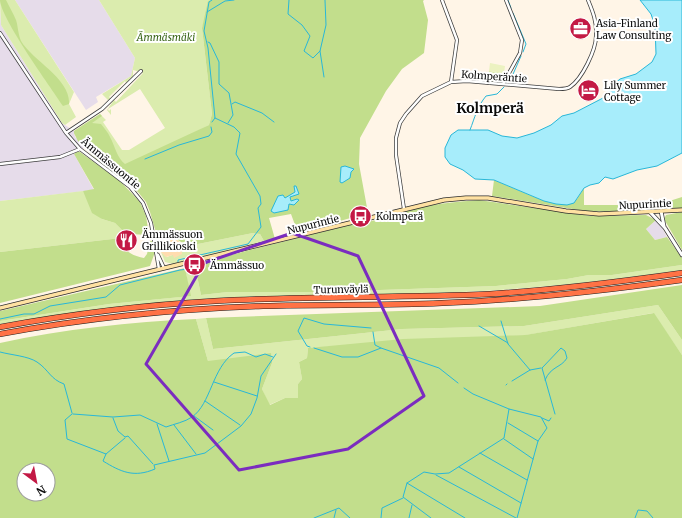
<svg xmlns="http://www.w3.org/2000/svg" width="682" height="518" font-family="Merriweather,serif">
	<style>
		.industrial { fill: #e6dcea }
		.green { fill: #dbecae }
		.forest { fill: #c2de8c; fill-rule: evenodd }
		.sand { fill: #ffdcaf }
		.pitch { fill: #ecf2c1 }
		.water { fill: #a7edfb; stroke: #28b7d8 }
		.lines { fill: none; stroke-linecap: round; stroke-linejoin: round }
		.stream { stroke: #28b7d8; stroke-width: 1 }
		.minor-casing { stroke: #3d3d3d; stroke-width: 4 }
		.tertiary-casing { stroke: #3d3d3d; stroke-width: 4.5 }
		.secondary-casing { stroke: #2c2c2c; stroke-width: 5 }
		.motorway-casing { stroke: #1b1b1b; stroke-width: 6 }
		.minor { stroke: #fff; stroke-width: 2.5 }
		.tertiary { stroke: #fff; stroke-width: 3 }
		.secondary { stroke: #ffe1a2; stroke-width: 3.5 }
		.motorway { stroke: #ff7245; stroke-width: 5 }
		.marked { fill: none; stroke: #7b2cbf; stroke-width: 3; stroke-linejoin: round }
		.labels { text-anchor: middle; stroke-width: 4; stroke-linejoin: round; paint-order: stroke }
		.poi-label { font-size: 10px; fill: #0a0a0a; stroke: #fff; text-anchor: start }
		.park-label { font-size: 10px; font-style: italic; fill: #386517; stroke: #fff }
		.street-label { font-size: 10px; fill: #0a0a0a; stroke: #fff }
		.district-label { font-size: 14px; font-weight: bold; fill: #0a0a0a; stroke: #fff }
	</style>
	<rect width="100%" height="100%" fill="#fff5e7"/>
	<path class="industrial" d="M15,0H99L135,58L131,76L96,97L98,102L86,110Z
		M0,3L1,25L62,123L74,131L75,137L86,147L74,154L94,190L0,201Z
		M656,220L660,224L667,237L655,240L646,229Z"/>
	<path class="green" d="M0,0H15L74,92L69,104L76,117L65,125L62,123L1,25Z
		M99,0H247L233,83L207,129L213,117L205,19L202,28L212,114L209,125L115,174L78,141L74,133V131L100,114L106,120L103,122L122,150H129L165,128L140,89L108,109L109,111L111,109V115L107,110L114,100L116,102L143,73L133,70V76L126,83L125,81L109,97L111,99L108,100L102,94L131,76L135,58Z
		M489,71L504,73L502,80H499V83L487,81Z
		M83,191L102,219L115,223L124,232L121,238L0,252V201Z
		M253,233L260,234L264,241L173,264L165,262L161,252L167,257L182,251L181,243L188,246Z
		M682,265V270C599,282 516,291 432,293C355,296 278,294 201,299C134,304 67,313 0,324V321L109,304L190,296L185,268L195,266L201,295L228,292H322L496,286L567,279L589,275H612Z
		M658,305L682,340V355L653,313L526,335L308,348L307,358L299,362L302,379L298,384V398H285L269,405L262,389L272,363L208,361L196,319L206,318L213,349L402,329L524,326Z"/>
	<path class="forest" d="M0,0H6C9,6 13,13 16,20C18,26 18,34 21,41C33,61 71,79 69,104L63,106C50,86 1,19 0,0Z
		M211,0H424L423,1L428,20L424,53L402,69L386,91L360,138L359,164L368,213L298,233L291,214L269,218L275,239L264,241L260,234L253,233L188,246L176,239L159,243L150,212L146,202L138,192L98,161L78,141L74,133V131L100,114L102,116L92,123L101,124C104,128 108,132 110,137C115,146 117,158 125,164L209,125L212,114L202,28L208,1Z
		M77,152H80L120,181L140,202L146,216L149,235L129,234L124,232L115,223L102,219L92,213L83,191L94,189L74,154Z
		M494,180L544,201L577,199L584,188V205H657L682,197V208L617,212L585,211L492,196Z
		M479,200L591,216L646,215L656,220L646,229L655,240L667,237L682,258V265L612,275H589L567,279L496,286L322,292H228L201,295L195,266L203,262L349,225C370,223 388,216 408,210C431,204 455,202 479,200Z
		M682,212V250L664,219L666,215Z
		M121,238C124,252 131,255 144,258L147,254L150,241H153L155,252L150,266L0,303V252Z
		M185,268L191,296L109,304L0,321V311Z
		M682,285V340L658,305L524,326L402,329L213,349L206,318L540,306Z
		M654,313L682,355V518H0V343C64,329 130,322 196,319L208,361L271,353L272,363L262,389L270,405L285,398H298V384L302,379L299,362L307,358L308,348L403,339L525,335ZM24,470H48V494H24Z"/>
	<path class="sand" d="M176,239L181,243L182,254L174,258L173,255L166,257L161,252L159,243Z"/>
	<path class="pitch" d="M490,63L505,66L504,73L489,71Z"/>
	<path class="water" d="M640,0H682V153L657,166L637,170L613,179L605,177L599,183L590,185L584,188L574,203L567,205L556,204L544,201L494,180L475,179L463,170L450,164L445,157V148L451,135L458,130H488L502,136L517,138L534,133L551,125L562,116L574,113L603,98L613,85L620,79L636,74L652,62L656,54L655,26L651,14Z
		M345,166L354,169L351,172L350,178L342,183L340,182L341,167Z
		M294,186H296L299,194L290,197L291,201L297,199L299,200L294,205L289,204L288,210L274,213L271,211L278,196L283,195L285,198L295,192Z"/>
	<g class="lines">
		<path class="stream" d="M212,0L209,2L204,31L208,48L215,118L212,122
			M289,0L288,14L302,25L310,36L304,51L313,58L320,51
			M508,0L511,8
			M207,12L225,1L234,0
			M513,13L526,44L523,52
			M208,42L210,43L219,62V84L229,93L233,115L228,123
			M324,77L320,51L326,25L325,0
			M506,83L510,81L521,56
			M232,104L235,102L262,113L274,122
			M470,130C475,117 477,107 486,96L497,94L504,87
			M145,159L179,145L209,136L212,132L211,127
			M178,262V260L248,244L261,227L258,208L261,204L260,196L236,154L240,133L234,127L215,118
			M0,319L24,314H34L50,306L106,297L120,285L180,270L197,268L215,259
			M501,321L508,344L530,370
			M479,326L508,343
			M373,332L375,345L381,348
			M310,347L307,346L298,331L304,318L324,324L371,328
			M314,348L342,357H358L381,348L439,368L458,383
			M0,352C11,355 28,356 37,362C49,370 50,379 64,384L72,413
			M545,380C551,366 561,368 567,358L565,351L561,348L542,368L555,414
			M512,381L530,370L541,368
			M214,382L257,396
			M506,385L507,384
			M464,388L473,394L509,409
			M205,401L240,425
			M72,414L65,420L67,439L106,454L103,461C121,472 134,478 155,469L154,465L205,453L241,426L251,414L257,398L261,376L276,354
			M73,414L113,417L140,415L166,427C174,424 185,422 192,417C211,404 212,368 234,353L245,352L256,357L265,354L273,357
			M194,416L213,430
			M113,418L118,431L125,437L128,436L153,464
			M542,418L549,421L551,418
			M508,423L538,441
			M157,424L169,461
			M174,425L196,454
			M504,439L533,459
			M480,453L527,480
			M106,454L125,438
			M459,467L521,503
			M436,475L516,518
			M407,483L465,518
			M314,518L339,508L350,518
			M334,518L336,510
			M381,518L382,508L403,498
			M409,518L412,505
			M431,518L403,497L407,483L424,472L435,474L449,473L504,438L509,409L541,417L547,428L538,441L517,518
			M635,518L638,510L647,511L653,518"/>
		<defs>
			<path id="minor" d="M442,0L457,40L451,82
				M0,33L66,133L80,149L130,187L143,203L151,223L159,269
				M503,84L520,53L522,40L506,0
				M66,133L102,109L141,71
				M0,164L60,157L80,149
				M404,209L396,155V138L400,123L406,114L422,96L451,82L467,81L559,89C563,89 567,89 570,87C582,79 596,50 596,36C597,22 593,12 588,0
				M158,255L164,268"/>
			<path id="tertiary" d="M661,211L664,226
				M650,212L665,228L682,255"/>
			<path id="secondary" d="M0,308L444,200L466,198H488L566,211L599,214L682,210"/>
			<path id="motorway" d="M0,327C71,314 143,305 215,301C307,296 399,298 490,294C555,290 618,282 682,273
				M0,334C87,318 175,309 263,306C323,304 383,306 442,303C523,300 602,291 682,280"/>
		</defs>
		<use href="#minor" class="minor-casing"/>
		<use href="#tertiary" class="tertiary-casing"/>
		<use href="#secondary" class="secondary-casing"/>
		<use href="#motorway" class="motorway-casing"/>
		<use href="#minor" class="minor"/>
		<use href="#tertiary" class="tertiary"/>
		<use href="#secondary" class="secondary"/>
		<use href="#motorway" class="motorway"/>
	</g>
	<path class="marked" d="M292,233L358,256L424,396L348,449L239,470L146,364L204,263Z"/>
	<defs>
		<symbol id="office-disc" viewBox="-11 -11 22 22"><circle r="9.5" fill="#c31945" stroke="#fff"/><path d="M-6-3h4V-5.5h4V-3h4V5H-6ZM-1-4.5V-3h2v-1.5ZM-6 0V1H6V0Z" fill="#fff"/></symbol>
		<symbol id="hotel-disc" viewBox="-11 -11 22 22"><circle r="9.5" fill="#c31945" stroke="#fff"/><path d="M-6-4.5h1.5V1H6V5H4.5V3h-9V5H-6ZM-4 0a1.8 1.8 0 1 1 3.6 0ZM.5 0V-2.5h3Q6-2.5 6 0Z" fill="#fff"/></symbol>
		<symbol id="bus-disc" viewBox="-11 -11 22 22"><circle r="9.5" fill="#c31945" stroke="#fff"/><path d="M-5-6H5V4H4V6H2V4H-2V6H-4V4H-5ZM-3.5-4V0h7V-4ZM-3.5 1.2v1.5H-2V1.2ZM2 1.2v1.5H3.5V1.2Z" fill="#fff"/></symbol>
		<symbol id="restaurant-disc" viewBox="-11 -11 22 22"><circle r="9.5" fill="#c31945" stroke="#fff"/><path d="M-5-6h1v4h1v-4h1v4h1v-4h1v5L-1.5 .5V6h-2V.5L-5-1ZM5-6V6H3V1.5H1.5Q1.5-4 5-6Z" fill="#fff"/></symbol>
	</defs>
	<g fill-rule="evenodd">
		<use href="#office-disc" x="568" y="16" width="25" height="25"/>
		<use href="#hotel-disc" x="576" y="78" width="25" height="25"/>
		<use href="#bus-disc" x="348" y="204" width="25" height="25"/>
		<use href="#restaurant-disc" x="114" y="228" width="25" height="25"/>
		<use href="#bus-disc" x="182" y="252" width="25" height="25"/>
	</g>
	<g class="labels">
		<g class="poi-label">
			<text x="596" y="27">Asia-Finland<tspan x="596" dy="12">Law Consulting</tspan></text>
			<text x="604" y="89">Lily Summer<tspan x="604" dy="12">Cottage</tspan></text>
			<text x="376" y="220">Kolmperä</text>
			<text x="142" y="238">Ämmässuon<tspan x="142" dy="12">Grillikioski</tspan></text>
			<text x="210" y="269">Ämmässuo</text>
		</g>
		<g class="park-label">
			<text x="166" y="41">Ämmäsmäki</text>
		</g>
		<g class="street-label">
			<text transform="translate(494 76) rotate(4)" y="4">Kolmperäntie</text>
			<text transform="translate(111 163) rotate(40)" y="4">Ämmässuontie</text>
			<text transform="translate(645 204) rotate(-3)" y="4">Nupurintie</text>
			<text transform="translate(313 224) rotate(-14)" y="4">Nupurintie</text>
			<text transform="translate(341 289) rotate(-1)" y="4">Turunväylä</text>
		</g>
		<g class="district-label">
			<text x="490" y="113">Kolmperä</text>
		</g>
	</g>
	<g transform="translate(36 482) rotate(148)"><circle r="19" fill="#ffffff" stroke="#9d9d9d"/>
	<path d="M0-3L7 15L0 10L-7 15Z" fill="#c31945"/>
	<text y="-6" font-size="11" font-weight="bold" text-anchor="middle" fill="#0a0a0a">N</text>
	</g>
</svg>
